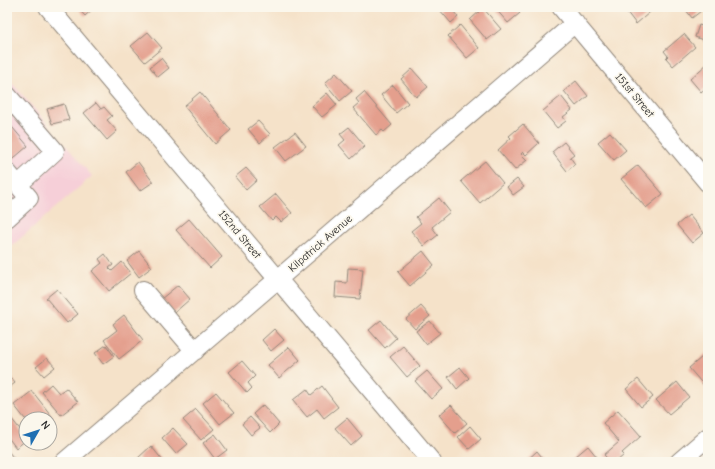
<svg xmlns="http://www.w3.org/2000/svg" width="715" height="469" font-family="'Comic Neue',sans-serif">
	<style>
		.built { fill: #f6cfd8 }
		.building { fill: #e49f8d }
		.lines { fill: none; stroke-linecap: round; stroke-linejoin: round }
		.minor-casing { stroke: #90867a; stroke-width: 20 }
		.minor { stroke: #fff; stroke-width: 18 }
		.labels { text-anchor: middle; stroke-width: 3.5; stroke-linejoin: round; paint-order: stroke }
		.street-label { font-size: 11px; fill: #2b2b2b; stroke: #fbf7ec }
	</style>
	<rect width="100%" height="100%" fill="#fbf7ec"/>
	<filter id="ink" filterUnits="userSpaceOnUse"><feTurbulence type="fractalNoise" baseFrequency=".025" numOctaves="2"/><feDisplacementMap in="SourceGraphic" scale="8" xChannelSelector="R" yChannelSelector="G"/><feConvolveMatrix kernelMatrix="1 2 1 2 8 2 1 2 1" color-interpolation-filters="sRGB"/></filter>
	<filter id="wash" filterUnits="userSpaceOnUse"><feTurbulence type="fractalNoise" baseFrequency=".012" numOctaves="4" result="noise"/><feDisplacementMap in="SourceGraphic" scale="16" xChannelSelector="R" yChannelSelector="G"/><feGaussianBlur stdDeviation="0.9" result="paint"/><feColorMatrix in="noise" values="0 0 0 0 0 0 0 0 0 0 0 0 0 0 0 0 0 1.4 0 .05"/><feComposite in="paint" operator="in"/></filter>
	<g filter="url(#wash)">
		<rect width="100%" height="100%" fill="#f5e2c9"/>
		<path class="built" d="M7,77L92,176L7,250Z"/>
		<g id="blocks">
			<path class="building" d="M77,7H95L85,16Z
				M441,7H450L458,17L451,23L439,9Z
				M494,7H515L520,13L508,23Z
				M631,7H656L636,24L626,11Z
				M690,7H697L701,11L692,18L686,10Z
				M483,8L501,29L487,40L470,20Z
				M460,25L479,48L467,58L448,36Z
				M699,25L708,28V42L695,37Z
				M148,32L162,48L145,62L131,46Z
				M684,34L695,47L673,66L666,58L668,56L664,51Z
				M161,58L169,68L158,77L150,67Z
				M708,63V86L701,92L690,79Z
				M412,69L428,87L416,97L401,79Z
				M336,73L352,91L340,101L325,83Z
				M576,81L588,96L576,106L564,91Z
				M393,85L408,103L396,113L381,95Z
				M200,92L231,130L215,144L184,106Z
				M364,92L392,125L384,132L382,130L376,135L353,108L359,103L356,99Z
				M327,93L337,105L322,117L312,106Z
				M561,96L572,110L563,117L566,121L557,128L543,111Z
				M96,103L101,109L104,107L112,116L107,120L117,131L107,140L84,113Z
				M64,104L69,120L52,124L47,109Z
				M7,121L28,146L7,164Z
				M258,121L270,134L260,143L248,129Z
				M523,124L539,143L526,155L523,152L521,154L527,160L515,170L498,150L511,138L509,136Z
				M349,127L365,146L351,159L339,145L345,140L340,134Z
				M295,132L306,146L286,161L275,147Z
				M610,132L626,150L614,160L598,142Z
				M564,142L574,154L570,157L575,164L567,171L552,152Z
				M485,161L503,183L480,203L461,181Z
				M138,162L153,182L140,191L126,172Z
				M638,165L663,194L646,208L621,179Z
				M246,168L257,180L246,190L235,177Z
				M517,179L524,187L513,195L507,187Z
				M276,194L292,213L281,222L276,217L272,221L260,207Z
				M439,198L450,212L432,227L438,235L424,246L411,231L421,223L416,217Z
				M689,215L704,233L692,243L677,225Z
				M189,219L222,257L210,268L176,230Z
				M139,251L152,267L139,277L127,261Z
				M423,251L434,265L410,286L398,272Z
				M105,254L113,265L109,268L112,271L122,262L131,273L109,291L92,271L102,263L99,259Z
				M348,268L363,269L360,299L335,297L336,282L347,283Z
				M178,285L190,299L174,313L161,299Z
				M57,289L78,314L67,323L46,298Z
				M421,306L430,316L415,329L406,319Z
				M124,315L143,340L119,359L104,340L117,330L113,324Z
				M381,320L396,338L385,348L369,330Z
				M430,321L440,333L426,344L416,331Z
				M274,329L284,340L271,351L262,340Z
				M106,345L114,356L103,364L95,353Z
				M403,346L420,366L407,377L390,357Z
				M289,347L300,360L279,378L268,365Z
				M708,352V388L707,389L689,368Z
				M47,358L55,367L44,376L36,367Z
				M242,361L255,376L248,383L252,388L247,393L229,372Z
				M460,367L469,378L457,389L448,377Z
				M427,371L443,389L431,399L415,381Z
				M7,373L15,383L7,389Z
				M638,379L653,397L641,407L626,389Z
				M677,382L689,397L669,414L656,400Z
				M51,384L59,393L66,388L78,402L61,415L42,392Z
				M322,386L338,407L324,418L317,409L307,417L293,400L307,389L311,395Z
				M32,391L54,419L50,422V419H25L14,405Z
				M216,392L234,413L220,424L203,403Z
				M263,405L279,424L270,433L253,414Z
				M451,405L467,423L455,433L439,415Z
				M196,409L214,429L201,440L183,420Z
				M618,410L641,436L622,453L624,455L616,462H611L604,455L619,442L603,423Z
				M250,417L260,428L251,435L242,424Z
				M11,418L26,437V440L16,448L7,436V421Z
				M347,418L362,436L351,446L335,428Z
				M470,426L481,439L469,449L458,437Z
				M173,428L188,444L176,454L162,438Z
				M215,434L227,450L215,459L203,443Z
				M151,446L164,462H142L138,458Z
				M588,446L601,462H569Z
				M7,451H8L17,462H7Z
				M537,451L546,462H525Z"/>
		</g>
	</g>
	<g filter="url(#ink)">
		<use href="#blocks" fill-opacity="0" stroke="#90867a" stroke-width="1"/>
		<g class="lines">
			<defs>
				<path id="minor" d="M48,7L432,462
					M561,7L708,183
					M7,95L55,151L18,185
					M7,172L29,198L7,218
					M143,290L195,351
					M64,462L278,279L575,23
					M679,462L708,437"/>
			</defs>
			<use href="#minor" class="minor-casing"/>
			<use href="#minor" class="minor"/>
		</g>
	</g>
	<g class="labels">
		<g class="street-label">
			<text transform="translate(635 95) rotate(50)" y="4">151st Street</text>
			<text transform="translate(240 234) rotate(50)" y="4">152nd Street</text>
			<text transform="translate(320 243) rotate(-41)" y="4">Kilpatrick Avenue</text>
		</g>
	</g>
	<rect width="715" height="469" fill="none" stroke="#fbf7ec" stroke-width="24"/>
	<g transform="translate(38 431) rotate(51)"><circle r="19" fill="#fbf7ec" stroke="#a8a59f"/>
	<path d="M0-3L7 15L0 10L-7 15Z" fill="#1f6fb2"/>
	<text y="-6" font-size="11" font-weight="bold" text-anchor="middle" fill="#2b2b2b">N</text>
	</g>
</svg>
